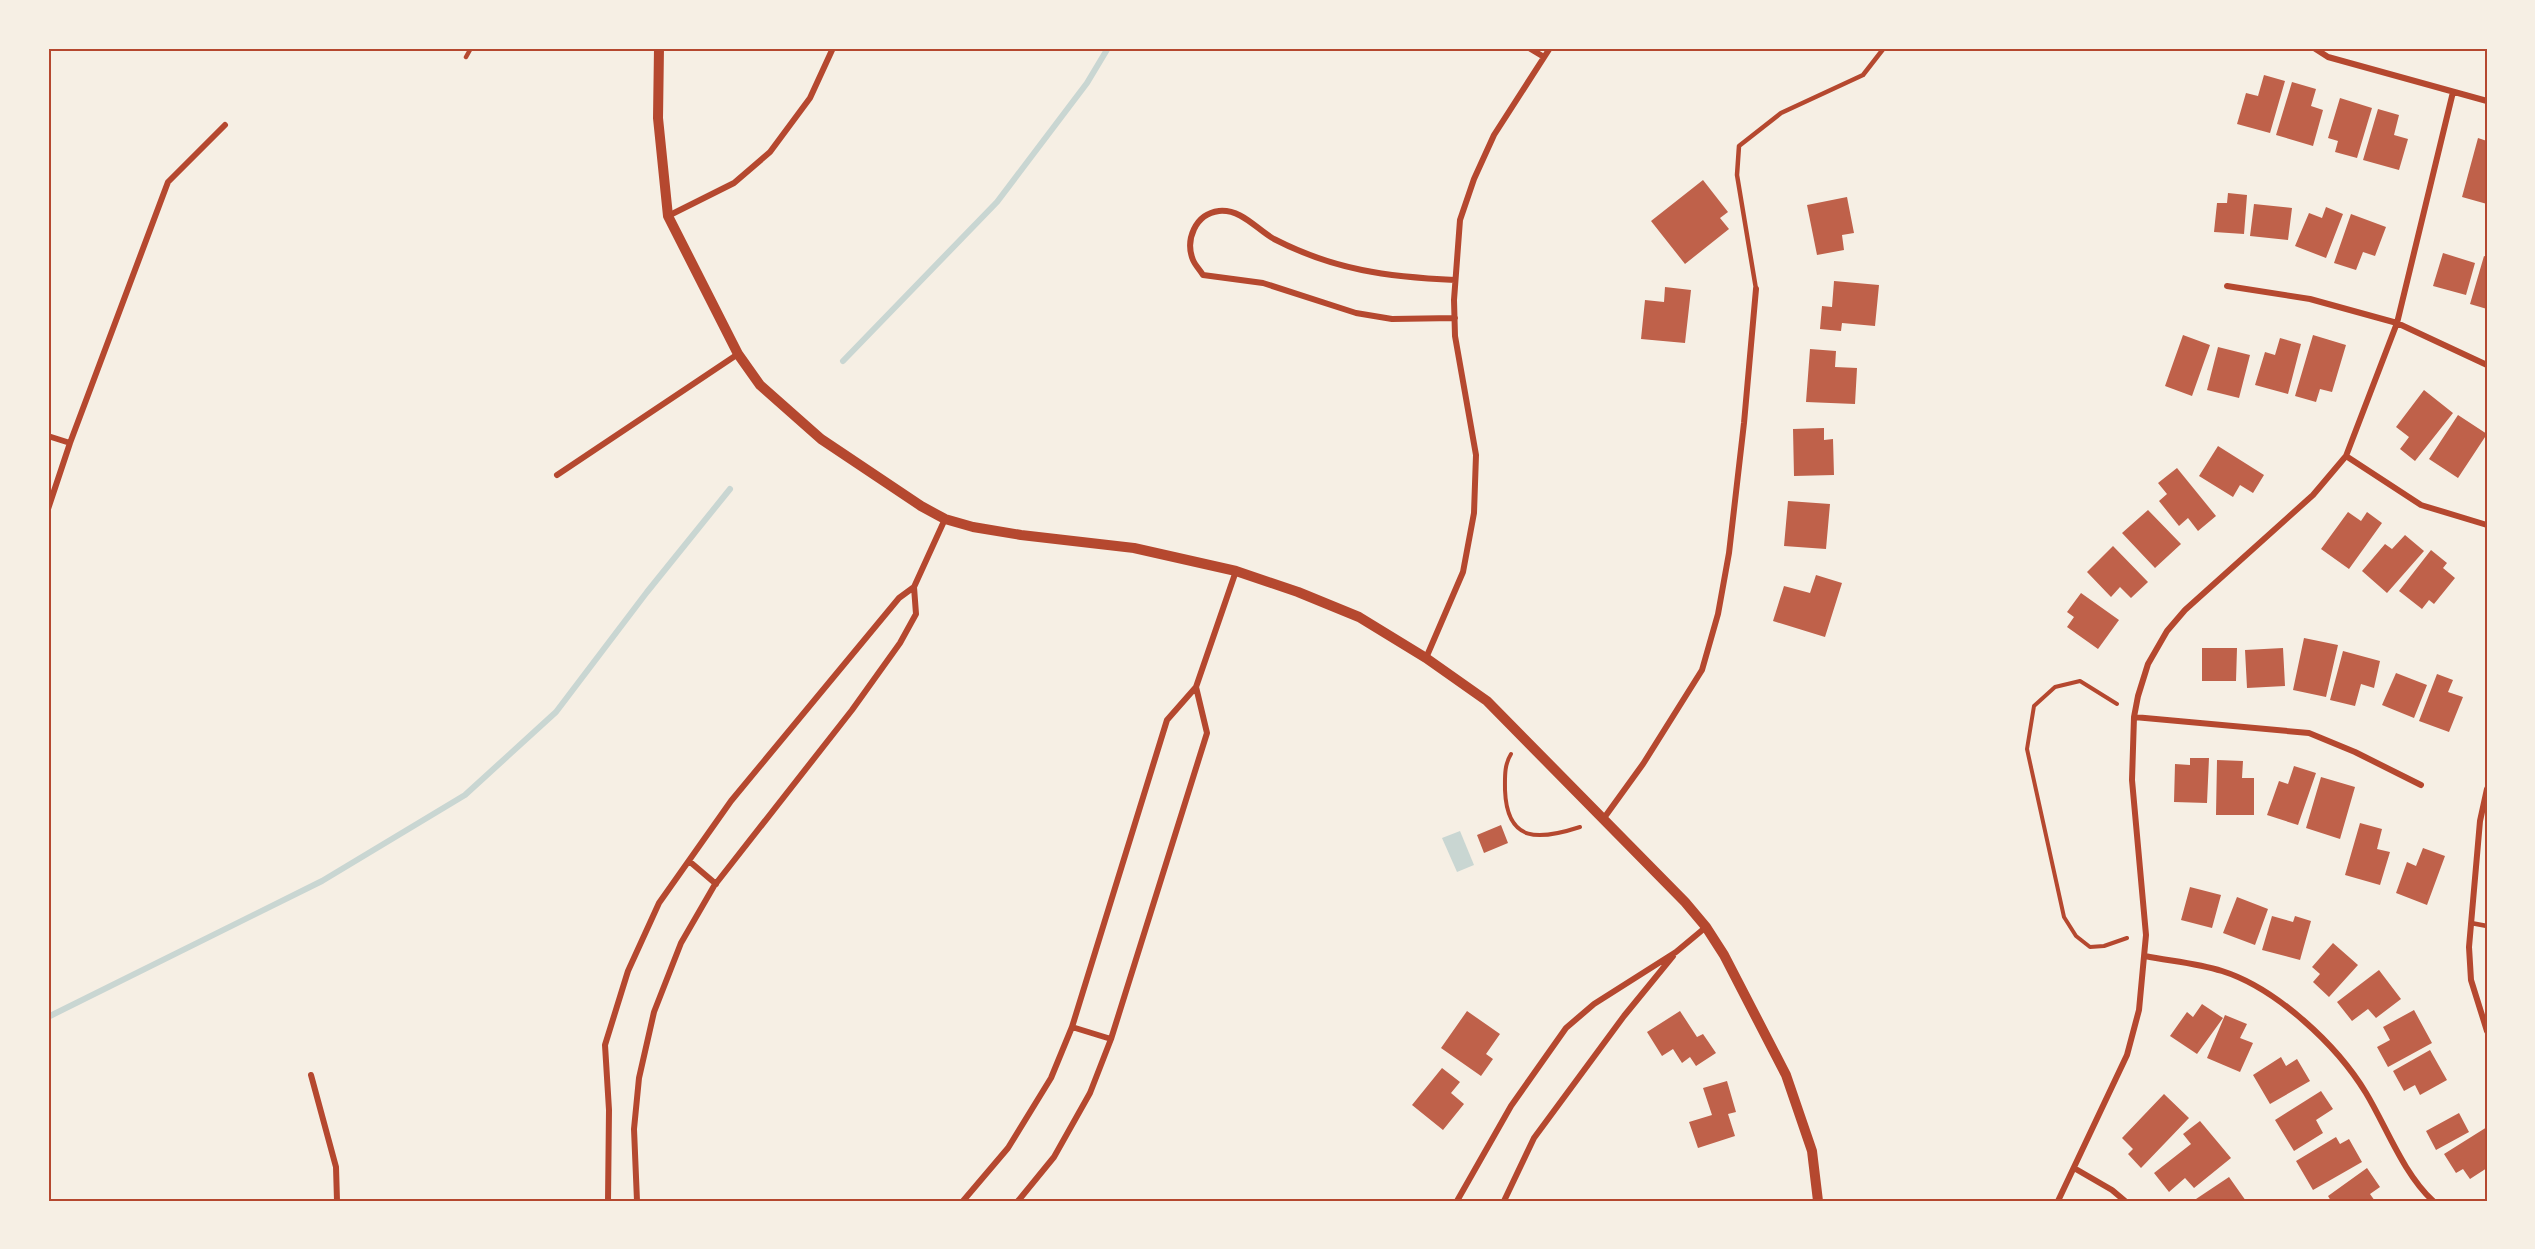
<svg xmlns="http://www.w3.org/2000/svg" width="2535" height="1249" font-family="'Source Sans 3',sans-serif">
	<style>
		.water { fill: #c9d6d2 }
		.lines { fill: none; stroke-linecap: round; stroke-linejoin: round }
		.stream { stroke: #c9d6d2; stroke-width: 6 }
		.building { fill: #bf614a }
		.path { stroke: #b5482f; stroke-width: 4 }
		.service { stroke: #b5482f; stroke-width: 4.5 }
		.minor { stroke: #b5482f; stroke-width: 6 }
		.tertiary { stroke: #b5482f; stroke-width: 10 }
		.neatline { fill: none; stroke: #b5482f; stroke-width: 2 }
	</style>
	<rect width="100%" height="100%" fill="#f6efe4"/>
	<path class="water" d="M1460,831L1474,865L1457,872L1442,838Z"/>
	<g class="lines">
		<path class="stream" d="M843,361L997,202L1087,83L1108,48
			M48,1017L322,881L465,795L556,712L647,592L730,489"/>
	</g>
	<path class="building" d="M2264,75L2285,81L2270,133L2237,124L2246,93L2258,96Z
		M2292,82L2316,89L2311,106L2323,110L2313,146L2276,135Z
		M2340,98L2372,108L2357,158L2335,152L2338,141L2328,138Z
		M2378,109L2399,115L2394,135L2408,139L2399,170L2363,160Z
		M2478,138L2487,141V204L2462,197Z
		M1703,180L1728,212L1720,218L1729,229L1685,264L1651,221Z
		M2228,193L2247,195L2244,234L2214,232L2217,203H2227Z
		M1847,197L1854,233L1842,235L1844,250L1817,255L1807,205Z
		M2254,204L2292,208L2288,240L2250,236Z
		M2326,207L2343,214L2326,258L2295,246L2309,213L2322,218Z
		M2351,214L2386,227L2375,256L2363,252L2356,270L2334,263Z
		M2443,253L2475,263L2466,295L2433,286Z
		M2484,256L2487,257V309L2470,304Z
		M1834,281L1879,285L1875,326L1842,323L1841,331L1820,329L1822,306L1832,307Z
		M1665,287L1691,290L1685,343L1641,339L1645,300L1664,302Z
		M2183,335L2210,345L2192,396L2165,386Z
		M2313,335L2346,345L2332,392L2320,389L2316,402L2295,396Z
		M2280,338L2301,344L2288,394L2255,385L2265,352L2275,355Z
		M2218,347L2250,355L2239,398L2207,390Z
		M1810,349L1836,351L1835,367L1857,368L1855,404L1806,402Z
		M2424,390L2453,413L2415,461L2400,449L2409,437L2396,427Z
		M2458,415L2487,434L2458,478L2429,459Z
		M1824,428V440L1833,439L1834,475L1794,476L1793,429Z
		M2218,446L2264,475L2253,493L2240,485L2233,497L2199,476Z
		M2177,468L2216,516L2198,531L2188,518L2179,526L2159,501L2167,494L2158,483Z
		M1788,501L1830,504L1826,549L1784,546Z
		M2148,510L2181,544L2155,568L2122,533Z
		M2348,512L2361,521L2367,512L2382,523L2349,569L2321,549Z
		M2405,535L2424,551L2387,593L2362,571L2385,544L2392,549Z
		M2113,546L2148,582L2131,598L2120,587L2111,597L2087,572Z
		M2431,550L2447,563L2443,568L2455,578L2434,604L2429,600L2422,609L2399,591Z
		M1816,575L1842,583L1825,637L1773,621L1784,586L1810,593Z
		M2081,593L2119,620L2098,649L2067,627L2074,617L2067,612Z
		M2304,638L2338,645L2326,697L2293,690Z
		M2202,648H2237L2236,681H2202Z
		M2283,648L2285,686L2247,688L2245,650Z
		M2343,651L2380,661L2374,688L2361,684L2355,706L2330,700Z
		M2396,673L2427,685L2414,718L2382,705Z
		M2437,674L2453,680L2448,692L2463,697L2449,732L2419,721Z
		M2190,758H2209L2207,803L2174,802L2175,764L2190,765Z
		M2217,760L2243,761L2242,778H2254V815H2216Z
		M2294,766L2316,773L2298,825L2267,815L2279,781L2288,784Z
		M2321,777L2355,787L2340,839L2306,828Z
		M2360,823L2382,829L2377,849L2390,852L2380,885L2345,875Z
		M1501,825L1508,843L1484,853L1477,835Z
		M2423,848L2445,856L2427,905L2396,893L2407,862L2416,866Z
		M2190,887L2221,895L2212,928L2181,920Z
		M2237,897L2268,909L2255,945L2223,933Z
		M2272,916L2293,922L2295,916L2311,921L2300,960L2262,950Z
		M2333,943L2358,965L2329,997L2313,982L2320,974L2312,967Z
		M2379,970L2401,999L2376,1018L2368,1009L2352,1021L2337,1002Z
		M2202,1004L2223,1018L2197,1054L2170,1036L2187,1012L2193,1017Z
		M2414,1010L2432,1043L2388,1067L2377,1047L2390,1040L2383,1027Z
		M1467,1011L1500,1034L1486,1054L1493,1059L1481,1076L1441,1048Z
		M1680,1011L1697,1037L1703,1034L1716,1053L1696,1066L1690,1057L1682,1063L1673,1049L1662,1056L1647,1032Z
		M2225,1015L2247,1024L2240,1038L2253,1043L2240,1072L2207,1058Z
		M2430,1050L2447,1080L2420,1095L2415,1085L2404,1091L2393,1071Z
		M2281,1057L2286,1066L2297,1059L2310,1081L2270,1104L2253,1075Z
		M1442,1068L1460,1082L1451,1093L1464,1104L1443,1130L1412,1105Z
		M1727,1081L1736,1112L1728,1114L1735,1136L1698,1148L1689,1122L1712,1115L1703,1088Z
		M2321,1091L2333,1109L2316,1120L2323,1133L2294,1151L2275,1120Z
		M2164,1094L2189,1118L2141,1168L2128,1154L2133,1149L2122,1138Z
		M2459,1113L2469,1132L2436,1150L2426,1131Z
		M2200,1121L2231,1158L2194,1188L2185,1178L2169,1192L2154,1173L2191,1144L2183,1134Z
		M2487,1127V1168L2470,1179L2463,1169L2456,1173L2444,1154Z
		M2336,1137L2340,1144L2349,1139L2362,1162L2313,1190L2296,1161Z
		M2367,1168L2380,1187L2370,1194L2375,1201H2331L2328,1196Z
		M2229,1177L2246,1201H2193Z"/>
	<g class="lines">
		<path class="path" d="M2117,704L2080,681L2055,687L2034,706L2027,749L2064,917L2076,936L2090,947L2104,946L2127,938
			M1511,754C1504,765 1505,778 1505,790C1507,844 1540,840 1580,827"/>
		<path class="service" d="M466,57L471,48
			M1756,289L1737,175L1739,146L1781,113L1863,75L1884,48
			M2471,923L2487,926"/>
		<path class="minor" d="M1529,48L1544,57
			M2314,48L2328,57L2487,101
			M668,216L734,183L770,152L810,98L833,48
			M2227,286L2310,299L2397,323L2487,365
			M1455,318L1392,319L1356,313L1263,283L1203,275C1200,270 1195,265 1193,260C1185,240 1195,214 1219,211C1242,209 1256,229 1274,239C1334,270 1388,277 1455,280
			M48,436L70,443
			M2346,456L2421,505L2487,525
			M557,475L738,354
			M48,509L70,443L168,182L225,125
			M1426,658L1463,572L1474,513L1476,455L1455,336L1454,300L1460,220L1474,179L1494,135L1550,48
			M2134,717L2309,733L2355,752L2421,785
			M2487,789L2480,821L2469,947L2471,980L2487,1031
			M1604,818L1643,764L1702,670L1718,614L1729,553L1744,423L1756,289
			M689,861L716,884
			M2145,956C2170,961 2197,963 2222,971C2276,988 2337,1045 2366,1093C2387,1128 2403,1173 2433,1201
			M1072,1027L1111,1039
			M311,1075L336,1167L337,1201
			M2074,1168L2112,1190L2125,1201
			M608,1201L609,1110L605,1045L628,971L659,903L731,801L899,598L914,587
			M637,1201L634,1129L639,1078L654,1012L681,943L714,886L852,710L900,643L916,614L914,587L945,519
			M963,1201L1008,1148L1051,1078L1072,1027L1167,720L1196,687L1236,571
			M1018,1201L1054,1157L1090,1093L1111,1039L1207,733L1196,687
			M1457,1201L1511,1106L1566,1028L1594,1004L1676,952L1706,927
			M1504,1201L1534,1138L1624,1016L1673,956
			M2058,1201L2127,1055L2139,1010L2146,935L2132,780L2134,717L2138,696L2148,664L2167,631L2185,610L2313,495L2346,456L2397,323L2453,92"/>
		<path class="tertiary" d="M659,48L658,118L668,216L738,354L760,385L821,439L921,506L945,519L973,527L1021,535L1134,548L1236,571L1298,592L1359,617L1426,658L1487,701L1685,902L1706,927L1724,955L1786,1075L1812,1151L1818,1201"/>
	</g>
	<rect width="2535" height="1249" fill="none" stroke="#f6efe4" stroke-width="99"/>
	<rect x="50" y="50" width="2436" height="1150" class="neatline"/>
</svg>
